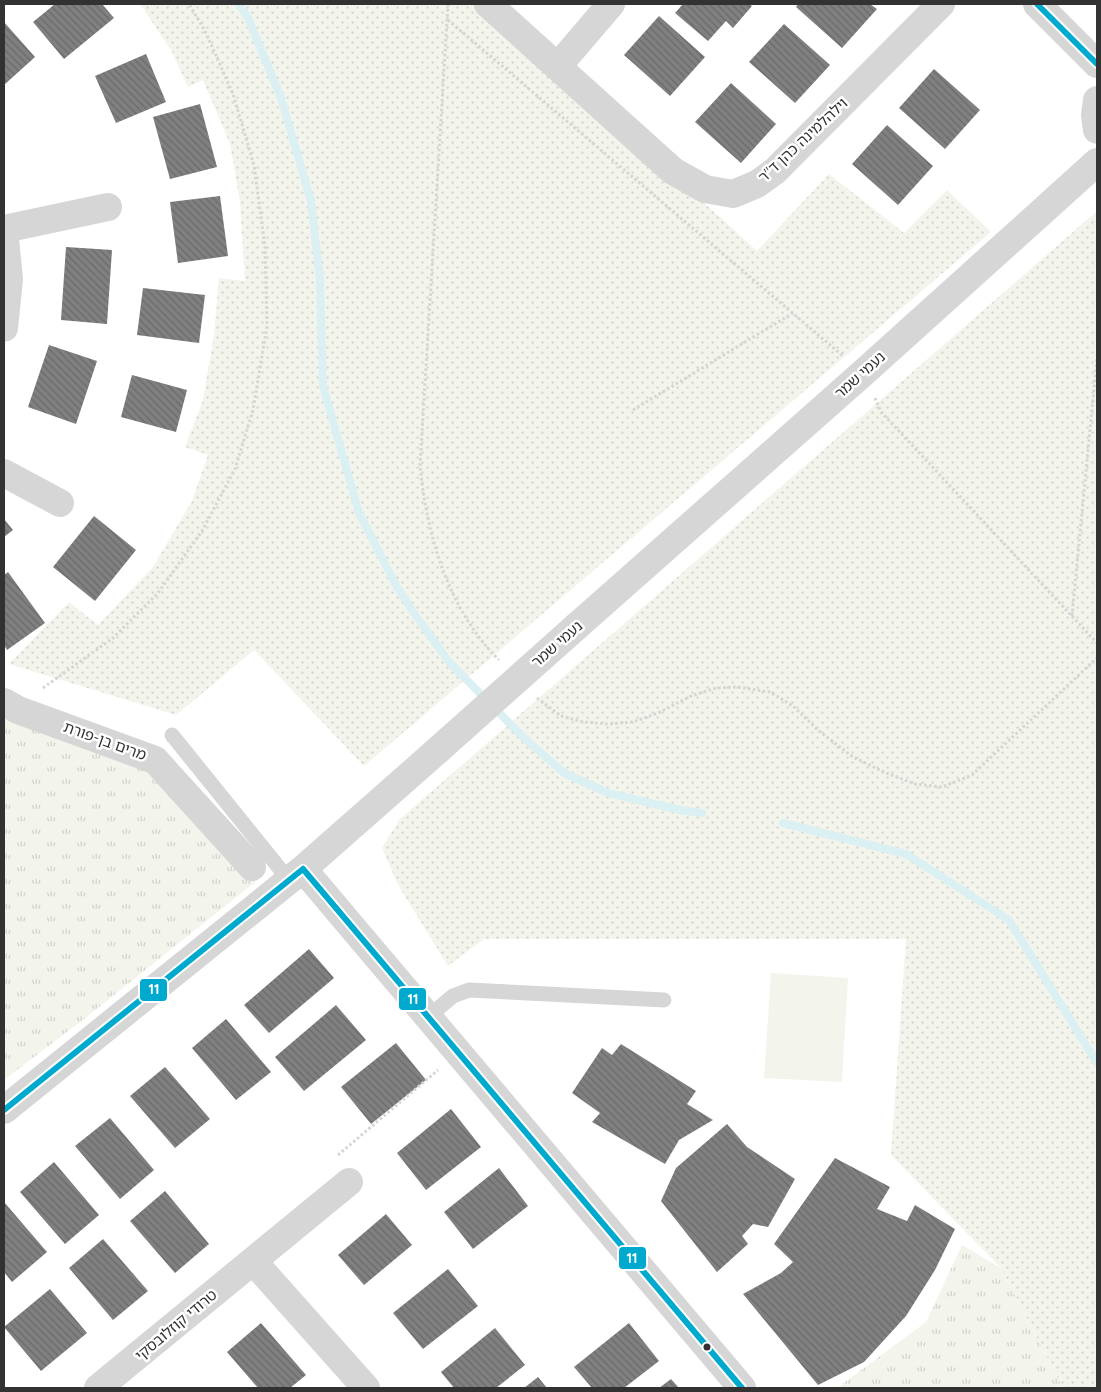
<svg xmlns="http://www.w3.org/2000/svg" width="1101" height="1392" font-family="Quicksand,'Noto Sans Hebrew',sans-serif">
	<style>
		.grass { fill: url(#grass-tufts) }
		.park { fill: url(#park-dots) }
		.garden { fill: #f3f4ec }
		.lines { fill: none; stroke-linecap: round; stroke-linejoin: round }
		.stream { stroke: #daf0f2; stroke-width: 8 }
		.building { fill: url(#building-back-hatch) }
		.path { stroke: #d5d5d5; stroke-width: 3; stroke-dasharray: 2.5 2.5; stroke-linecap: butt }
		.service { stroke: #d6d6d6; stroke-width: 15 }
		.minor { stroke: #d6d6d6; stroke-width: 28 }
		.tertiary { stroke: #d6d6d6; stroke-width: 28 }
		.tertiary-bridge { stroke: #d6d6d6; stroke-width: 28 }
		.bus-1-casing { stroke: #fff; stroke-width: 10 }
		.bus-1 { stroke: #00a9ce; stroke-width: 6 }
		.bus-dot { fill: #323232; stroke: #fff; stroke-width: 2 }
		.labels { text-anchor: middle; stroke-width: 5; stroke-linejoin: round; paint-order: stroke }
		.street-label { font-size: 15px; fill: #323232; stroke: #fff }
		.line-badge { stroke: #fff; stroke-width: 2 }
		.badge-label { font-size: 14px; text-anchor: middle; font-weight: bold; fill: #fff }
	</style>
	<defs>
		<pattern id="grass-tufts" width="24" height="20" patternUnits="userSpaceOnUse" patternTransform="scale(1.25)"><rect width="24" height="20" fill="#f3f4ec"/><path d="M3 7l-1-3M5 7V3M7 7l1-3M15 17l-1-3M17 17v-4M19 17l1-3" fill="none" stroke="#d1d2cb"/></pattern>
		<pattern id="park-dots" width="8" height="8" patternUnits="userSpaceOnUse" patternTransform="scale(1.25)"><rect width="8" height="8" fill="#f3f4ec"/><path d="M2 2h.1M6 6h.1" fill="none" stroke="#d1d2cb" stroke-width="1.8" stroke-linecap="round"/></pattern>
		<pattern id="building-back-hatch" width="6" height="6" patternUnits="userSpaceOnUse" patternTransform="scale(1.25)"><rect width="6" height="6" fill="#808080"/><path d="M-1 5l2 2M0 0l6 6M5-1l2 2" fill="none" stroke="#696969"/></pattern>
	</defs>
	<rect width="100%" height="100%" fill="#fff"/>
	<path class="grass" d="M4,712L147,770L167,781L259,879L84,1019L4,1080Z
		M962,1245L1001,1268L1063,1388H837L926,1322Z"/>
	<path class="park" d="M140,4H487L757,251L829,174L904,233L947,190L991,232L364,766L254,650L176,715L9,664L69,602L98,625L153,567L192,501L208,455L185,447L203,400L214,335L219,278L245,281L240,202L230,144L203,80L188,87L171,50Z
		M1097,211V1388H1063L1001,1268L891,1155L906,939H484L448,966L398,885L382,848L399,820Z"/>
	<path class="garden" d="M771,973L848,978L842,1082L764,1078Z"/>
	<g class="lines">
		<path class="stream" d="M239,4L248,18L281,98L311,201L320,280L323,386L359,513L397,587L414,613L449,662L524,738L564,773L608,793L680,810L702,813
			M783,823L906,854L1009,920L1097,1063"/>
	</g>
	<path class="building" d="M55,4H102L114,18L64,59L33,22Z
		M683,4H749L752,6L733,28L726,21L708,41L675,13Z
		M798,4H870L877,9L842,48L796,7Z
		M659,16L705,57L670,96L624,55Z
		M4,22L35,57L4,85Z
		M784,24L830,65L795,103L749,62Z
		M146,54L166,102L116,123L95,76Z
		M934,69L980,110L945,149L899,108Z
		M731,83L776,124L741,163L695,122Z
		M200,104L217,167L170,179L153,117Z
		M887,125L933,166L898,205L852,164Z
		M220,196L228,256L178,263L170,202Z
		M66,247L112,250L107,324L61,320Z
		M143,288L205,295L199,343L137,335Z
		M49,345L97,361L76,424L28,407Z
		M132,375L187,390L176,432L121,417Z
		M94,516L136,550L95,601L53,567Z
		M4,519L13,530L4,537Z
		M8,572L45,623L7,650L4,645V575Z
		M309,949L334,978L269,1033L244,1005Z
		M336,1005L366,1040L304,1091L275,1057Z
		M226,1019L271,1072L236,1100L192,1048Z
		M396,1043L426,1080L371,1124L341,1087Z
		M621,1044L696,1091L687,1104L713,1120L679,1140L665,1164L592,1122L600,1113L572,1093L602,1048L612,1055Z
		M165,1067L210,1119L175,1148L130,1096Z
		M451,1109L481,1147L426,1190L397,1153Z
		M110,1118L154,1170L120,1199L75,1146Z
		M727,1124L747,1147L795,1179L768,1227L753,1224L742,1236L748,1244L717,1272L661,1201L676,1168Z
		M835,1158L890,1187L877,1209L907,1221L915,1205L955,1229L935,1270L906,1316L864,1362L818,1385L743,1294L781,1273L793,1262L774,1244Z
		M54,1162L99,1215L65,1244L20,1192Z
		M499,1168L528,1206L473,1249L444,1212Z
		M165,1191L209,1244L175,1273L130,1221Z
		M4,1202L47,1252L12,1282L4,1272Z
		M386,1214L412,1245L364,1285L338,1255Z
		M103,1239L148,1291L113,1320L69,1268Z
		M448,1269L478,1306L423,1349L393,1313Z
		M50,1289L87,1333L41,1371L4,1327Z
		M261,1323L306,1375L290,1388H258L227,1352Z
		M629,1323L659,1361L624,1388H592L574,1367Z
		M495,1328L525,1365L496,1388H454L441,1372Z
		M538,1377L547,1388H524Z
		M671,1379L679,1388H659Z"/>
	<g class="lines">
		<path class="path" d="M448,4L420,466C427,536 448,609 499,660
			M448,20L843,356
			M875,398L881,412L1097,643
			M633,410L793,313
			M1072,616L1097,358
			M43,688L113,638L158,593L202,531L235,469L253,410L267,326L265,247L254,165L233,94L205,31L189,4
			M537,698L561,716L583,722L609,724L633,722L658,713L691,696L716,688L738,687L770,692L793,706L819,731L853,757L884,772L915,784L942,787L972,775L1097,658
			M1096,938H1097
			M338,1155L438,1070"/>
		<path class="service" d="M172,735L289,880
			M428,1017L453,996L469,990L664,1000"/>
		<path class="minor" d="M488,4L673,171L705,189L733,194L757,184L775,171L941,4
			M558,66L611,4
			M4,229L108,207
			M4,229L9,279L4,328
			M4,473L60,503
			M4,702L18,710L155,760L252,867
			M253,1261L366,1388
			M98,1388L349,1182"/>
		<path class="tertiary" d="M1037,4L1097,64
			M1097,100L1095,115L1097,130
			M577,626L863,373L1097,162
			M303,869L742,1388
			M4,1110L303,869L438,750"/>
		<path class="tertiary-bridge" d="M438,750L577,626"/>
		<defs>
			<path id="bus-1" d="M1037,4L1097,64
				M303,869L742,1388
				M4,1110L303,869"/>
		</defs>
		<use href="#bus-1" class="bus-1-casing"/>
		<use href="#bus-1" class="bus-1"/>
	</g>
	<circle class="bus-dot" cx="707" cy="1347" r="4.5"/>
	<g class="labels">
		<g class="street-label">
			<text transform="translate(803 140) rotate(-43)" y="5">וילהלמינה כהן ד"ר</text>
			<text transform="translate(860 375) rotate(-42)" y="5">נעמי שמר</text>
			<text transform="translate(557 644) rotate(-41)" y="5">נעמי שמר</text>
			<text transform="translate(105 741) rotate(20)" y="5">מרים בן-פורת</text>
			<text transform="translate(176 1325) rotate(-40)" y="5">טרודי קוזלובסקי</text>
		</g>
	</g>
	<g class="line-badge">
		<rect x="139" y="978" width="29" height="24" rx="5" fill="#00a9ce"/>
		<rect x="398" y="987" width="29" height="24" rx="5" fill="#00a9ce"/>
		<rect x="618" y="1246" width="29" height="24" rx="5" fill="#00a9ce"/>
	</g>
	<g class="badge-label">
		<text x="154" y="994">11</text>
		<text x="413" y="1004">11</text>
		<text x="632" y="1263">11</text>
	</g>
	<rect width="1101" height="1392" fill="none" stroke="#323232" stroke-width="10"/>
</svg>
